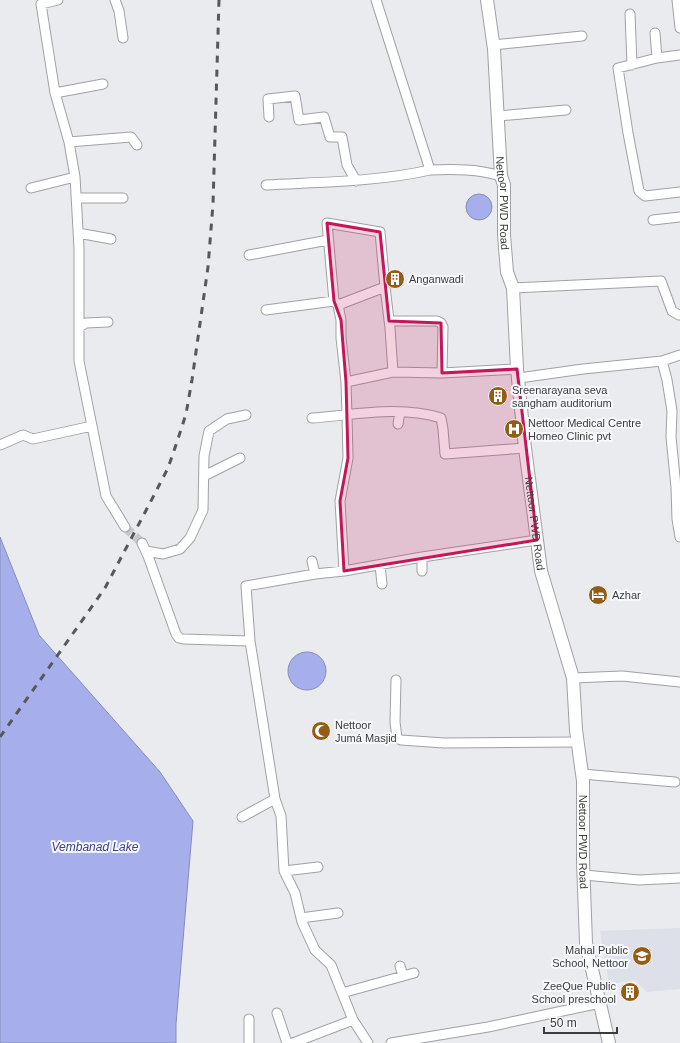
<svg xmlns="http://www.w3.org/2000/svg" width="680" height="1043" font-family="Arial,sans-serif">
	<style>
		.built { fill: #dddfe9 }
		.water { fill: #a6afeb; stroke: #868cb7 }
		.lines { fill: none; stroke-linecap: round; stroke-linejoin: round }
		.minor-tunnel { stroke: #c7c8cb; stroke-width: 9; stroke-dasharray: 9 4.5; stroke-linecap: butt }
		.minor-casing { stroke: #a0a1a5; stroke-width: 11 }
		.tertiary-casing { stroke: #a0a1a5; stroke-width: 14 }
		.minor { stroke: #fff; stroke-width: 9 }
		.tertiary { stroke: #fff; stroke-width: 12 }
		.rail { stroke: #575859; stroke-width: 3; stroke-dasharray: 7 7; stroke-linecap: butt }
		.marked { fill: #c2185b; fill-opacity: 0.2; stroke: #c2185b; stroke-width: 3; stroke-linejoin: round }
		.labels { text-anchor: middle; stroke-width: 4; stroke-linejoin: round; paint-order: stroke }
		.street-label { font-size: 11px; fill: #3b3c3d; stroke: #f7f8fc }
		.poi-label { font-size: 11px; fill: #3b3c3d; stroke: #f7f8fc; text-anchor: start }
		.water-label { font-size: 12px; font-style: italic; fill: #3c4188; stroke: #f7f8fc }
	</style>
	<rect width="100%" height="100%" fill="#eaebef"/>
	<path class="built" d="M507,419L518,420L520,438L509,437Z
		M680,928V989L647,992L635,980L609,984L600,931Z"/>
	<path class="water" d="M466 207a13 13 0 1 1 26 0a13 13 0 1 1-26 0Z
		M0,537L39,635L160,772L193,821L176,1024V1043H0Z
		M288 671a19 19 0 1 1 38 0a19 19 0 1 1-38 0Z"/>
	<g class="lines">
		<path class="minor-tunnel" d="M125,527L142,543"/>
		<defs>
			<path id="minor" d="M58,0L41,4L55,93L69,142L75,177L79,248V361L106,496L125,527
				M115,0L119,11L123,38
				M376,0L430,170C455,169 478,169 501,176
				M677,0L680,28
				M630,14L632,65
				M655,33L657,58
				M493,45L582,36
				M680,55L657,58L618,68L628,133L639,191L645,196L680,192
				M55,93L103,84
				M498,116L566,110
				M269,117L268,99L295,96L299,120L324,117L330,137H342L347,165L356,181
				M69,142L131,137L137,145
				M266,185C321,182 376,182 430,170
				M31,188L75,177
				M76,198H123
				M653,220L680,217
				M78,233L111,239
				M249,255L328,240
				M513,288L661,281L672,311L679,315
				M334,301L327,223L380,232L385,287
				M338,305L341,320V338L346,382L347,416L348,458L340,501L344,571
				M266,310L334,301L338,305L385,287L390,328L393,372L442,373L517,369
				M389,321H437L441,323L443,327L442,373
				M79,327L86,323L108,322
				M662,361L667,380L672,411L671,437L676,487L677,519L680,537
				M519,378L583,369L662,361L680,355
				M346,382L393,372
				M312,418C355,415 399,405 441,418L443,429L445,454L525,448
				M398,424L400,412
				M0,445L23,435L33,439L92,426
				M204,476L240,458
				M142,543L148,556L176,634L179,638L183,639L250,641L275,799L281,816L284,871L295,893L302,922L315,950L331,965L353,1020L368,1043
				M146,551L163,554L180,549L190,538L203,510L204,456L209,431L227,419L246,415
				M422,557V571
				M312,561L315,574
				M380,565L382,584
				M250,641L246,586L315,574L344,571L422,557L537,540
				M573,678L622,676L680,682
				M396,680L395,722L397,738L401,740L444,743L577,742
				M582,774L675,782
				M242,817L275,799
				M284,871L318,867
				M584,875L639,880L680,878
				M301,918L338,913
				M400,966L403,976
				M342,993L414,973
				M277,1013L287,1043
				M249,1019V1043
				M293,1043L353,1020
				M391,1043L488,1027L600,1003"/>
			<g id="tertiary">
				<path id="s1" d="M487,0L494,49L501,176L504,185V235L507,272L513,288L517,369L525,448L541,571L573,678L576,730L583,781V861L586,943L609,1043"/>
			</g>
		</defs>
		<use href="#minor" class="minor-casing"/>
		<use href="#tertiary" class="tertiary-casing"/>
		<use href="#minor" class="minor"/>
		<use href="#tertiary" class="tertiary"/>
		<path class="rail" d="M0,737L105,588L151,501L168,468L177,442L186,414L192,380L208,267L213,204L219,0"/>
	</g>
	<path class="marked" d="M327,223L380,232L389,321L441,323L442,373L517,369L537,540L344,571L340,501L348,458L346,382L341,320L334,301Z"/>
	<defs>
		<symbol id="building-disc" viewBox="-11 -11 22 22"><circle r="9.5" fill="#945d15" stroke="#f7f8fc"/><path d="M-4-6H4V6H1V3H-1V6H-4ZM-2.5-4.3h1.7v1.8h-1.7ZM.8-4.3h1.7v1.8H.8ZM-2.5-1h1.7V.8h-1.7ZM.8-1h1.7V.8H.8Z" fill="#fff"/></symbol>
		<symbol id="hospital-disc" viewBox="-11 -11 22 22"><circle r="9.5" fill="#945d15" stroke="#f7f8fc"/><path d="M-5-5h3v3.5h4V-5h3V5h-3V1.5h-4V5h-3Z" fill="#fff"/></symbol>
		<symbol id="hotel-disc" viewBox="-11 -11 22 22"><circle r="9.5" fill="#945d15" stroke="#f7f8fc"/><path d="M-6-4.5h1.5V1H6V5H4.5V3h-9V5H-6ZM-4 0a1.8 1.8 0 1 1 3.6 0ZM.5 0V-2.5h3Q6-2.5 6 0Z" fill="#fff"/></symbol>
		<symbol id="mosque-disc" viewBox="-11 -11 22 22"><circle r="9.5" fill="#945d15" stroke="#f7f8fc"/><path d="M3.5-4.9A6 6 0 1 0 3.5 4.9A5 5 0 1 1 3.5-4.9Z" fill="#fff"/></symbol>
		<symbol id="school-disc" viewBox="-11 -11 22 22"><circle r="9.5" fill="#945d15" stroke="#f7f8fc"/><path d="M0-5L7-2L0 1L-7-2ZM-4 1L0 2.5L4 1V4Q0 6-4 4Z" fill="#fff"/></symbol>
	</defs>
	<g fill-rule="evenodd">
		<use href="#building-disc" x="384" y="268" width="22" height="22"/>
		<use href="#building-disc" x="487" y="385" width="22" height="22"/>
		<use href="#hospital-disc" x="503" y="418" width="22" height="22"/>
		<use href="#hotel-disc" x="587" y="584" width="22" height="22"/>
		<use href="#mosque-disc" x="310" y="720" width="22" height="22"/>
		<use href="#school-disc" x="631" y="945" width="22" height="22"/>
		<use href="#building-disc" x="619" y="981" width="22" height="22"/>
	</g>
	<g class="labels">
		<g class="street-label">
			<text dy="4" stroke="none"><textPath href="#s1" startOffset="204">Nettoor PWD Road</textPath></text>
			<text dy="4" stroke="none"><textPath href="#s1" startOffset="527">Nettoor PWD Road</textPath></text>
			<text dy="4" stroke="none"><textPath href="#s1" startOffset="851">Nettoor PWD Road</textPath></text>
		</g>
		<g class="poi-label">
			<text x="409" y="283">Anganwadi</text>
			<text x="512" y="394">Sreenarayana seva<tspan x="512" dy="13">sangham auditorium</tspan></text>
			<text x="528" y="427">Nettoor Medical Centre<tspan x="528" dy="13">Homeo Clinic pvt</tspan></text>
			<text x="612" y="599">Azhar</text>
			<text x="335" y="729">Nettoor<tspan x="335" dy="13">Jumá Masjid</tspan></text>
			<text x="628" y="954" text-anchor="end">Mahal Public<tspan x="628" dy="13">School, Nettoor</tspan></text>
			<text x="616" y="990" text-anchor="end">ZeeQue Public<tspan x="616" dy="13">School preschool</tspan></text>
		</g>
		<g class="water-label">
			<text x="95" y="851">Vembanad Lake</text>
		</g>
	</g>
	<path d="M544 1027v6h73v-6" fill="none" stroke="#3b3c3d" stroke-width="2"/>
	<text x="550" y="1027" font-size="12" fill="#3b3c3d" stroke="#f7f8fc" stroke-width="3" paint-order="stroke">50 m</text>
</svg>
